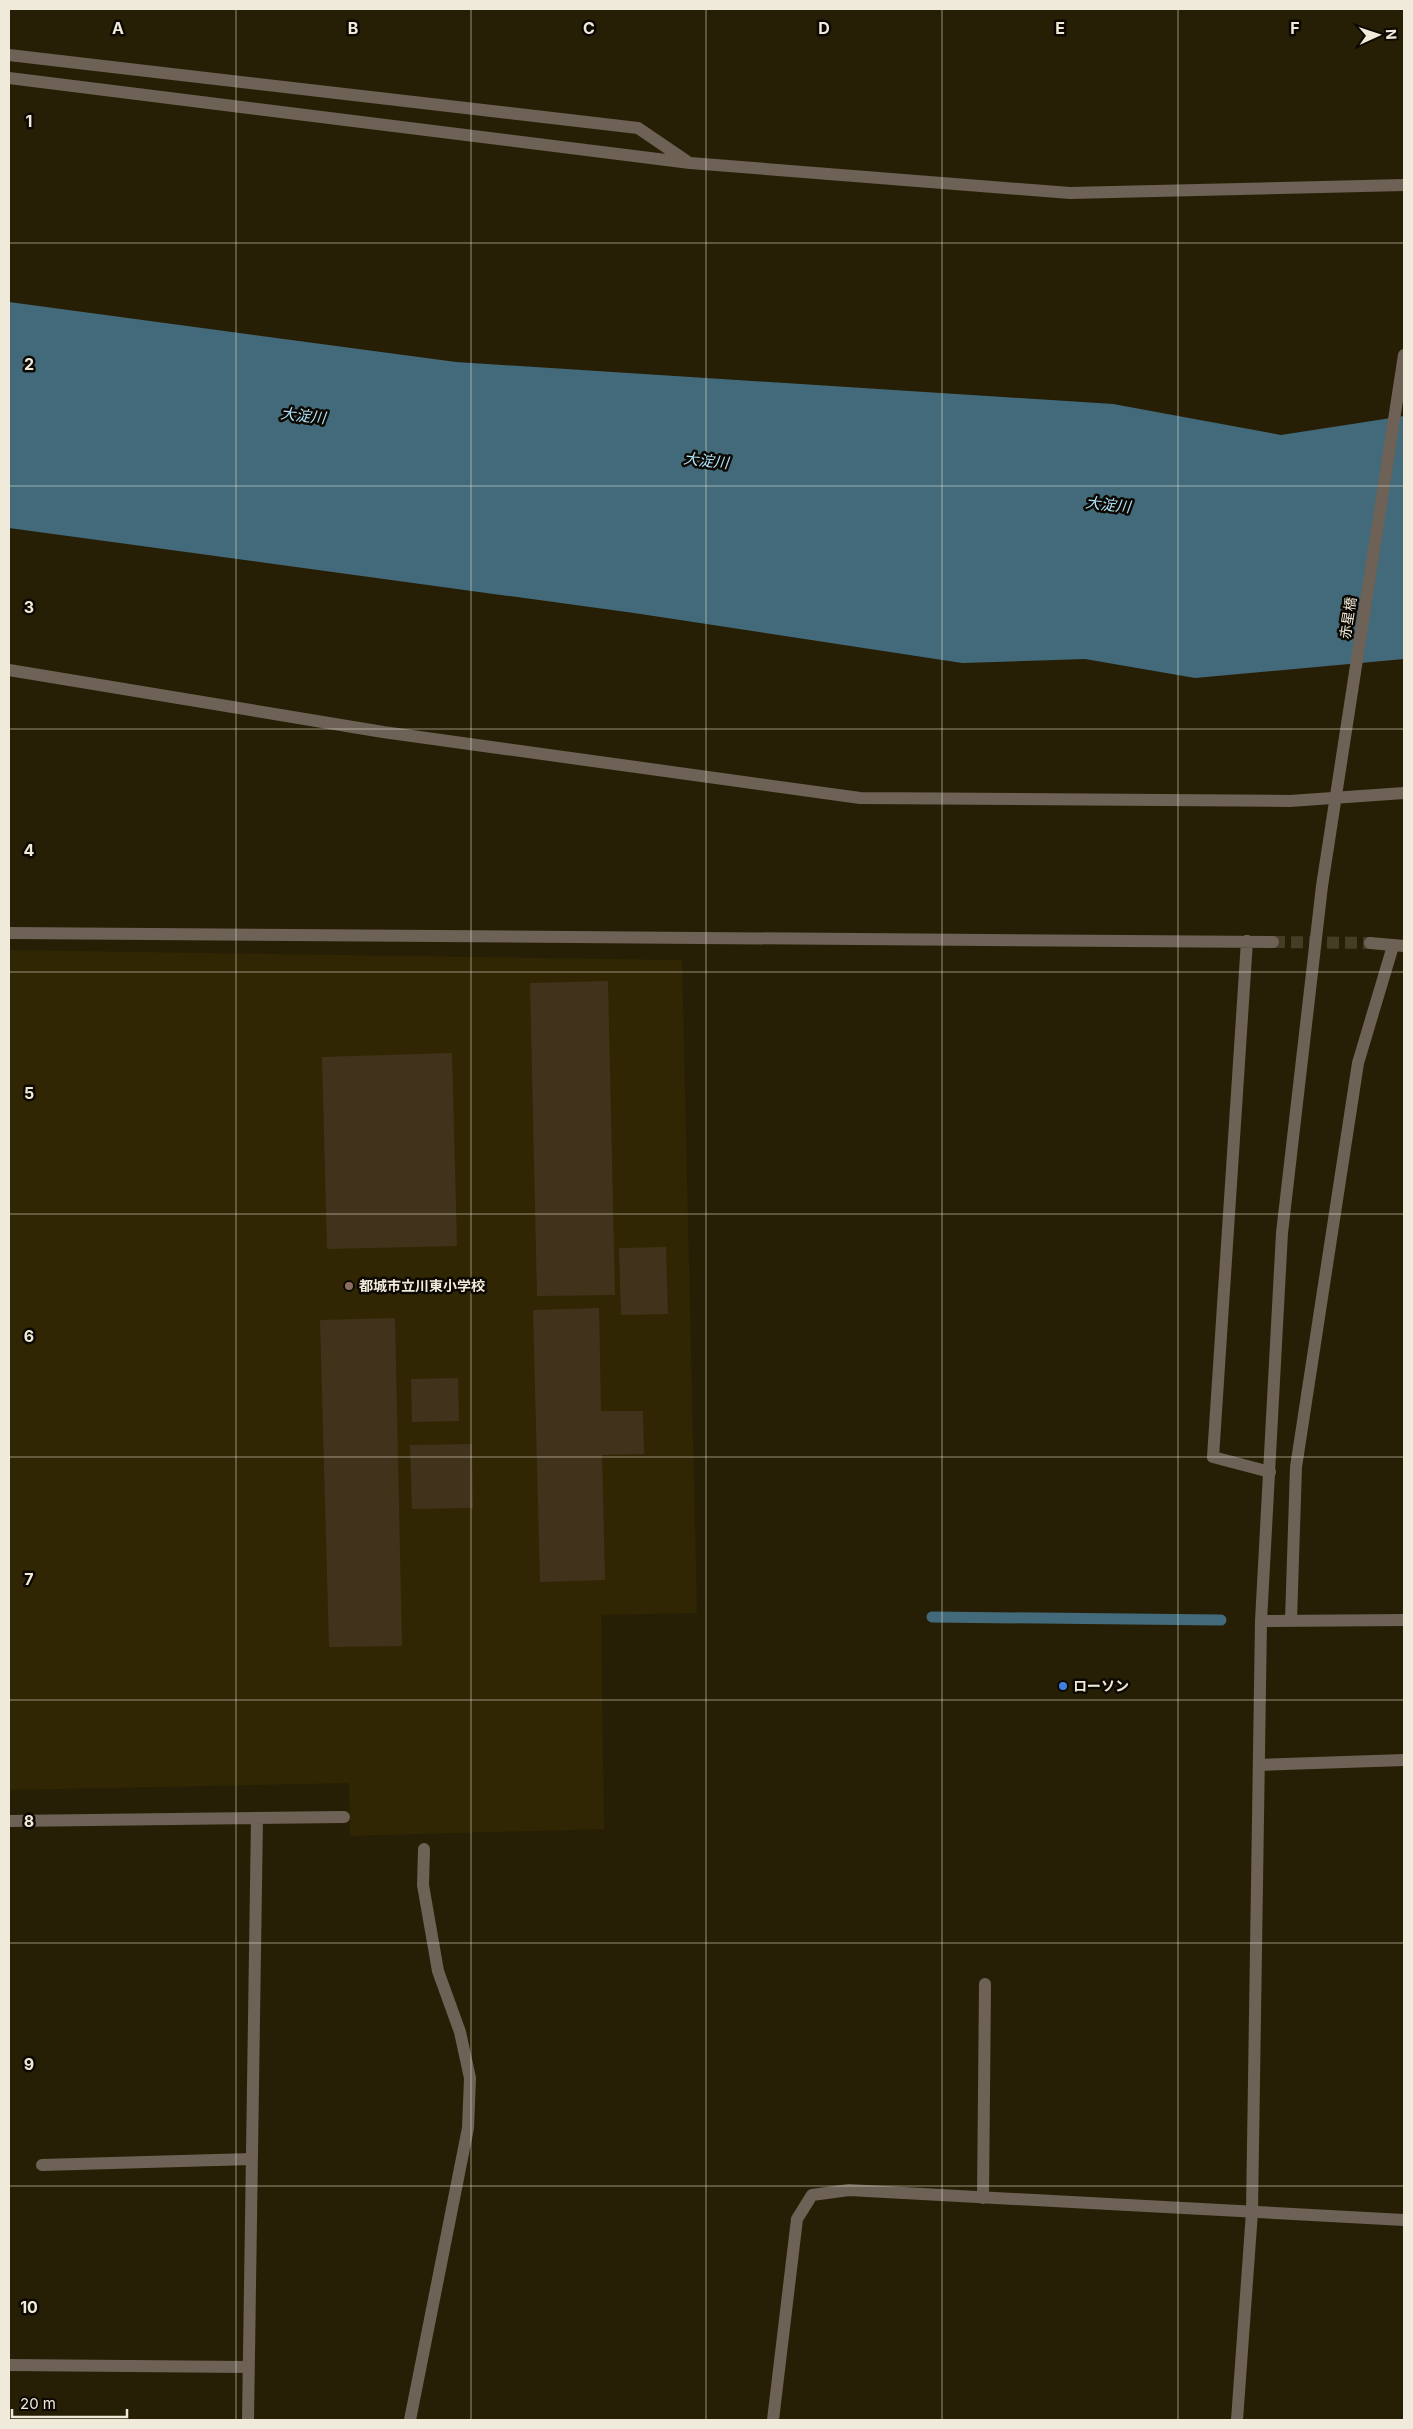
<svg xmlns="http://www.w3.org/2000/svg" width="1413" height="2429" font-family="Inter,'Noto Sans JP',sans-serif">
	<style>
		.built { fill: #302603 }
		.water { fill: #426a7a }
		.lines { fill: none; stroke-linecap: round; stroke-linejoin: round }
		.stream { stroke: #426a7a; stroke-width: 11 }
		.building { fill: #41331b }
		.minor-tunnel { stroke: #453d25; stroke-width: 12; stroke-dasharray: 12 6; stroke-linecap: butt }
		.service { stroke: #6e6156; stroke-width: 12 }
		.minor { stroke: #6e6156; stroke-width: 12 }
		.tertiary { stroke: #6e6156; stroke-width: 12 }
		.grid { fill: none; stroke: #efeada; stroke-width: 1; stroke-opacity: 0.55 }
		.education-dot { fill: #8d6e63; stroke: #0d0902; stroke-width: 2 }
		.shop-dot { fill: #3f7fe0; stroke: #0d0902; stroke-width: 2 }
		.labels { text-anchor: middle; stroke-width: 5; stroke-linejoin: round; paint-order: stroke }
		.street-label { font-size: 14px; fill: #efeada; stroke: #0d0902 }
		.poi-label { font-size: 14px; font-weight: bold; fill: #efeada; stroke: #0d0902; text-anchor: start }
		.water-label { font-size: 15px; font-style: italic; fill: #afe6ff; stroke: #0d0902 }
		.grid-label { font-size: 16px; text-anchor: middle; font-weight: bold; fill: #efeada; stroke: #0d0902; stroke-width: 5; stroke-linejoin: round; paint-order: stroke }
	</style>
	<rect width="100%" height="100%" fill="#271f05"/>
	<path class="built" d="M9,950L682,960L697,1613L601,1615L604,1829L350,1836L349,1783L9,1790Z"/>
	<path class="water" d="M9,302L456,362L1113,404L1281,435L1404,416V659L1195,678L1085,659L962,663L634,613L9,528Z"/>
	<g class="lines">
		<path class="stream" d="M932,1617L1221,1620"/>
	</g>
	<path class="building" d="M608,981L615,1295L537,1296L530,983Z
		M452,1053L457,1246L327,1249L322,1057Z
		M666,1247L668,1314L621,1315L619,1248Z
		M599,1308L601,1411H643L644,1454L602,1455L605,1580L540,1582L533,1310Z
		M395,1318L402,1646L329,1647L320,1320Z
		M458,1378L459,1421L412,1422L411,1379Z
		M472,1444L473,1508L412,1509L410,1445Z"/>
	<g class="lines">
		<path class="minor-tunnel" d="M1273,942L1370,943"/>
		<path class="service" d="M9,55L638,128L688,162
			M9,78L690,163L1070,193L1404,185
			M9,670L383,732L860,798L1290,801L1404,793"/>
		<path class="minor" d="M9,933L1273,942
			M1247,941L1213,1457L1270,1472
			M1370,943L1404,946
			M1291,1620L1296,1467L1358,1063L1393,946
			M1261,1621L1404,1620
			M1259,1765L1404,1760
			M9,1821L344,1817
			M42,2165L251,2159
			M983,2198L985,1984
			M9,2365L248,2367
			M248,2420L257,1818
			M410,2420L468,2128L470,2078L460,2032L438,1971L423,1885L424,1849
			M773,2420L797,2219L812,2195L849,2190L1404,2220"/>
		<path class="tertiary" d="M1237,2420L1252,2212L1261,1621L1282,1233L1322,886L1404,355"/>
	</g>
	<path class="grid" d="M236,9V2420M471,9V2420M706,9V2420M942,9V2420M1178,9V2420M9,243H1404M9,486H1404M9,729H1404M9,972H1404M9,1214H1404M9,1457H1404M9,1700H1404M9,1943H1404M9,2186H1404"/>
	<circle class="education-dot" cx="349" cy="1286" r="5"/>
	<circle class="shop-dot" cx="1063" cy="1686" r="5"/>
	<g class="labels">
		<g class="street-label">
			<text transform="translate(1348 618) rotate(-81)" y="5">赤星橋</text>
		</g>
		<g class="poi-label">
			<text x="359" y="1291">都城市立川東小学校</text>
			<text x="1073" y="1691">ローソン</text>
		</g>
		<g class="water-label">
			<text transform="translate(303 416) rotate(6)" y="5">大淀川</text>
			<text transform="translate(706 461) rotate(6)" y="5">大淀川</text>
			<text transform="translate(1108 505) rotate(6)" y="5">大淀川</text>
		</g>
	</g>
	<g class="grid-label">
		<text x="118" y="34">A</text>
		<text x="353" y="34">B</text>
		<text x="589" y="34">C</text>
		<text x="824" y="34">D</text>
		<text x="1060" y="34">E</text>
		<text x="1295" y="34">F</text>
		<text x="29" y="127">1</text>
		<text x="29" y="370">2</text>
		<text x="29" y="613">3</text>
		<text x="29" y="856">4</text>
		<text x="29" y="1099">5</text>
		<text x="29" y="1342">6</text>
		<text x="29" y="1585">7</text>
		<text x="29" y="1827">8</text>
		<text x="29" y="2070">9</text>
		<text x="29" y="2313">10</text>
	</g>
	<rect width="1413" height="2429" fill="none" stroke="#efeada" stroke-width="20"/>
	<g transform="translate(1378 35) rotate(87)" stroke="#0d0902" stroke-width="4" paint-order="stroke">
	<path d="M0-4L9 19L0 12L-9 19Z" fill="#efeada"/>
	<text y="-8" font-size="14" font-weight="bold" text-anchor="middle" fill="#efeada">N</text>
	</g>
	<path d="M12 2409v8h115v-8" fill="none" stroke="#efeada" stroke-width="2.5"/>
	<text x="20" y="2409" font-size="15" fill="#efeada" stroke="#0d0902" stroke-width="4" paint-order="stroke">20 m</text>
</svg>
